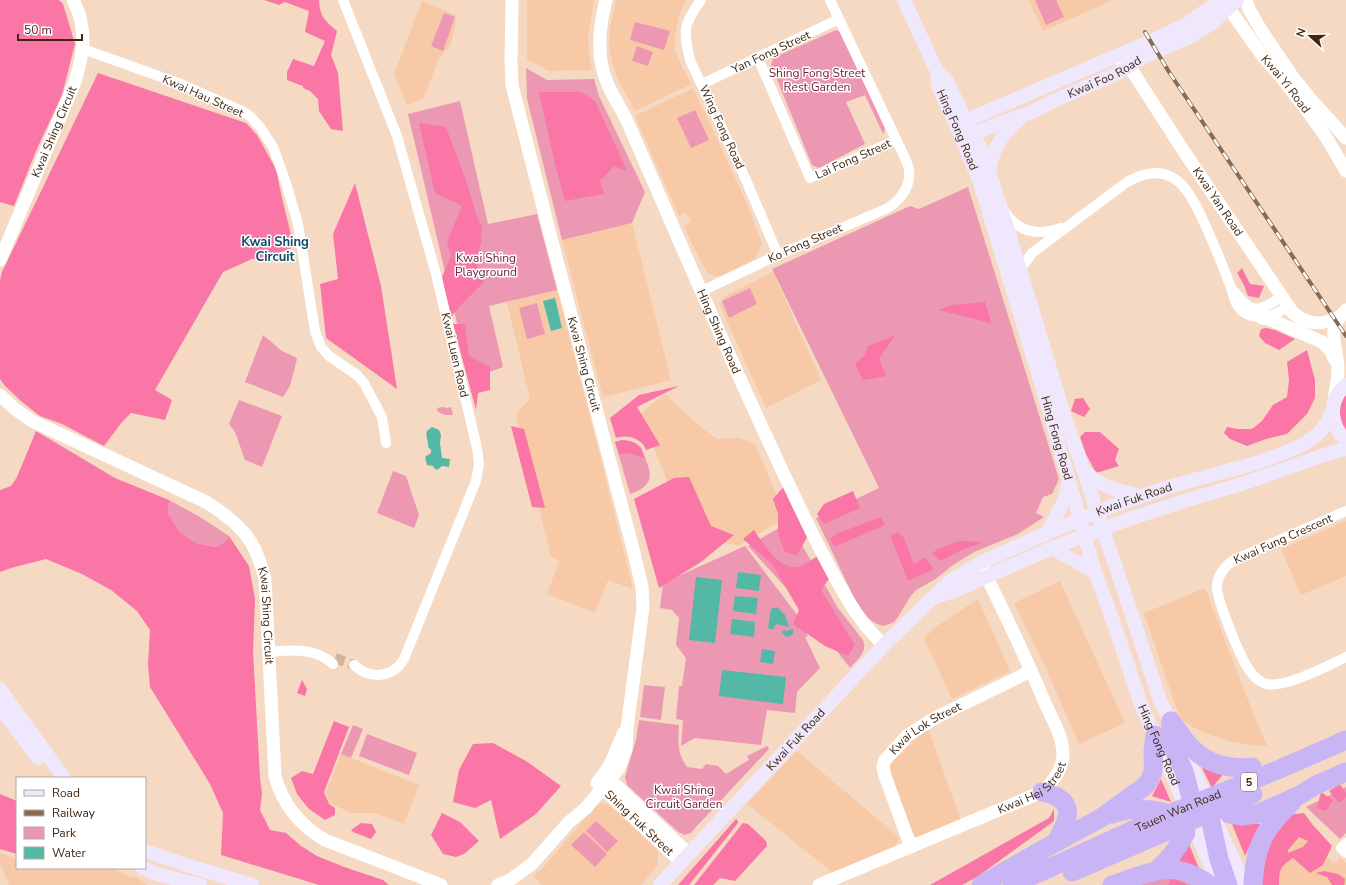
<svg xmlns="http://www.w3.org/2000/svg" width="1346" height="885" font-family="'Nunito Sans',sans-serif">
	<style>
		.built { fill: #f7c9a6 }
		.green { fill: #ed98b3 }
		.forest { fill: #f976a6; fill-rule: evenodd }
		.water { fill: #53b8a5 }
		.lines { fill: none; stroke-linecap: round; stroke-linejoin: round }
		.minor-tunnel { stroke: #d1b59f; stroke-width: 10; stroke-dasharray: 10 5; stroke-linecap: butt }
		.minor { stroke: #fff; stroke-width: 10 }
		.tertiary { stroke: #fff; stroke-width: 13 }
		.secondary { stroke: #efe8fc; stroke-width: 14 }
		.motorway { stroke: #c9b4f5; stroke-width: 19 }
		.rail-casing { stroke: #876c55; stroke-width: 4 }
		.rail { stroke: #fff; stroke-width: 2.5; stroke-dasharray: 8; stroke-linecap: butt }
		.labels { text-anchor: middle; stroke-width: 3; stroke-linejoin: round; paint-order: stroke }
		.shield { fill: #fff; stroke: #7b6858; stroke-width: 1 }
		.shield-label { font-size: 11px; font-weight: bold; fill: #422710 }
		.street-label { font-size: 12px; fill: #422710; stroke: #fff }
		.park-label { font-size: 12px; fill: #6e1d3f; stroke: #fff }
		.neighbourhood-label { font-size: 13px; font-weight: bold; fill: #0e496a; stroke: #fff }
	</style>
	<rect width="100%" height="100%" fill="#f5d9c3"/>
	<path class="built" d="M527,0H594L588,37L589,55L592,70L548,71L527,59Z
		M616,0H686L679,16L675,34V50L681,65L692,84L635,111L618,80L612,62L609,45L610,28Z
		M1029,0H1113L1043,31Z
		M422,1L456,15L455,27L450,46L439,58L424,98L407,105L394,74Z
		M693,88L744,197L762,243L755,259L722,275L716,276L711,275L706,271L691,242L684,226L691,222L686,213L679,216L635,116Z
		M632,223L671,380L603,397L562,240Z
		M773,272L821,380L766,408L720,306L723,297Z
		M557,290L598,448L633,589L608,580L595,613L547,594L559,561L551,557L516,414L530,399L507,302Z
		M665,394L696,423L717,439L739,438L755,444L786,517L740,545L710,542L668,483L640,414Z
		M1346,521V576L1301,595L1281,549Z
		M1060,581L1125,723L1079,744L1043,662L1014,603Z
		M1205,588L1248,700L1267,746L1250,745L1229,741L1202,732L1183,721L1176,707L1144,613Z
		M978,599L1010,671L952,699L924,638L937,626Z
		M928,728L961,821L917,838L905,826L889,780L890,764Z
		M797,751L900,838L894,848L833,873L747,804Z
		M341,754L419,785L404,824L374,813H351L330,803L326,793Z
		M602,803L608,804L658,851V865L641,885H542L533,876L542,869L588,815H591L590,813L596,806Z
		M1303,822L1331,848L1325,855L1334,864L1340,858L1346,863V885H1271L1272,870Z
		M0,853L17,859V868H113L129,876V878L137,877L147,885H9L0,862Z"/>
	<path class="green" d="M1035,0H1056L1064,17L1046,25Z
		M444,13L455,17L443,51L431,46Z
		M635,22L670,31L664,50L630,40Z
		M836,30L841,32L885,129L883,134L865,95L846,102L865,144L819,168L812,165L771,65L773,58Z
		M637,46L653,52L648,66L632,61Z
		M526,68L547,80L594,79L599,96L645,192L632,223L562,240L527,99Z
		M460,101L488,224L537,214L557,290L489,306L503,367L470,379L408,114Z
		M695,110L709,140L691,148L677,118Z
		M968,187L1059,479L1052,494L1043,497L1036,513L1044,517L1018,534L974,552L953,565L934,580L916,590L910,597L898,617L894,622L884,626C871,623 865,616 858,606L816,518L879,488L772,269L910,206L919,209Z
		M750,288L757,304L729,318L722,301Z
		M537,303L545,334L527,339L519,308Z
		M263,335L282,351L295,357L297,359L290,386L283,397L245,382Z
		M239,400L282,416L262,467L245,460L235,432L229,424Z
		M443,407L447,408L451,407L453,415H445L438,412L437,408Z
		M622,440L631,442L641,447C649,469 660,484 630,494L615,442Z
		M393,471L406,476L419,515L414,528L377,513Z
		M169,500L200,517L229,536L225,542L216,547L196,543L178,532L168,513Z
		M789,522L838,608L863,640C868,652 857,660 850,668L796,599L748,546Z
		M745,546L798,616L808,636L805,637L820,668L797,692L795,713L767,710L761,745L695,738L681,746L683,720L676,719L679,686H682L686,658L676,645L679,618L672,610L660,608L663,583Z
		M644,685L665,687L661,720L640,717Z
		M639,720L679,725C678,742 677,753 687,767L702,769L706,764L718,766L726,774L749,760L747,756L767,746L769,749L696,827L691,833L684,835L677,831L627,785L625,777L636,740Z
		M353,725L363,729L351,758L341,754Z
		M367,734L417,753L409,775L359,756Z
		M1346,787V833L1340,839L1306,807Z
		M596,821L618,841L607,852L586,831Z
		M584,832L607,854L595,867L571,845Z
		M1159,874L1202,885H1128Z"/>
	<path class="forest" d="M0,0H59L63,4L75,44L62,95L36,151L14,206L0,202Z
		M264,0H319C320,17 324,20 337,31L331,55L338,73L343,131L331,129L319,111L318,99L310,91L303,88V86L287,80V72L293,59L314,66L325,41L305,32L309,11L285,2L279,5Z
		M98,73L246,123L257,135L276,169L282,198L294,247L271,256L252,259L223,272L155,390L172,400L165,420L131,413L122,422L104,446L62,424L40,416L22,402L5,386L0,379V280L2,272Z
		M539,92H581L595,101L627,171L614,166L600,181L604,194L565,201L555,164Z
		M419,123L446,127L468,186L477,217L482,227L481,242L476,262L484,282L461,305L450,318L442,277L451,256L447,242L462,206L435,193Z
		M355,183L381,286L397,389L326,338L320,284L338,279L333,234Z
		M1242,268L1250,284L1264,286L1259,298L1248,296L1244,285L1237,273Z
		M985,302L991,323L938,310L951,305Z
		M453,324H465L469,356L490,367V390L478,393L476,410Z
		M1266,328L1275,330L1295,339L1279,350L1265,343L1259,336L1261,329Z
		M896,335L879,358L886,376L863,380L855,364L865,355L868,346Z
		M1307,350L1315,380V398L1307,414L1287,434L1266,439L1247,446L1230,439L1224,433L1227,427L1237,429H1252L1262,421L1273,405L1287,397L1289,380L1287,362Z
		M679,386L637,407L660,445L646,450C642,438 627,434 616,438L610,418L639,395Z
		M1346,394V431C1339,417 1337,408 1346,394Z
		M1083,398L1090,409L1084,417L1071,411L1075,399Z
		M511,426L524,429L545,508L532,507Z
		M36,431L115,478L169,500L168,513L179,532L196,543L216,547L225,542L229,536L249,566L255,599L253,651L260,778L262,794L260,810L270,830L286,833L301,846L317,856L344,867L383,880L389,885H319L221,855L223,813L210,784L150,687L148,664L150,630L137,611L111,590L82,574L46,559L11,568L0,572V490L11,486L17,477Z
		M1085,432H1100L1119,449L1115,460L1119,466L1096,473L1086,454L1080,437Z
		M622,440C637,441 640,445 645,458L628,453L619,454L615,442Z
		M689,477L711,526L734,535L701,562L659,588L634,499L674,478Z
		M785,485L809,534L797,555L785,552L778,534V514L773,499Z
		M853,491L860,508L824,524L817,514L824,504Z
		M881,517L885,525L834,547L830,539L836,534Z
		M754,530C763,543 779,570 798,567C804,566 812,559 818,556L831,576L821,590L855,645L848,656L825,646L793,624L799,610L772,564L743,539Z
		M898,532L904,538L914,565L924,557L934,569L908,581L890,535Z
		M959,541L984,542L964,549L940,561L932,553L938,549Z
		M302,680L307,689L305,696L297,693Z
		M334,721L349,727L324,792L329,804L335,808V815L325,820L309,809L297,794L291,778L302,771L313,774Z
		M493,743L526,761L561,786L536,814L500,839L491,800L475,808L453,802L459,770L473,744Z
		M1202,768L1224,773L1212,788Z
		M1161,779L1171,802L1152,796Z
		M1340,784L1346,793V797L1339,803L1329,791Z
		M1321,792L1333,800L1326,811L1317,808Z
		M0,794L17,801V854L0,849Z
		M1054,809V821L977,877L962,885H930L1049,818Z
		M442,813L460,822L479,841L464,854L456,857L443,854L431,835Z
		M1304,813L1312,824L1332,846L1323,865L1310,873L1293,858C1280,866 1279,871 1279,885H1258V861L1288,815ZM1299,837L1308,841L1303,847L1288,853V850Z
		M736,819L738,821V823L689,885H678Z
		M361,823L372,824L376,832L371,839L353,832L351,830Z
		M743,823L748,824L766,841L767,846L735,881L720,878L713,885H694Z
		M1232,824H1260L1245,856Z
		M1189,844L1200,871L1177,864Z
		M1324,871L1338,874L1345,879L1344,885H1332L1327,877L1316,873Z
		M1172,877L1187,885H1168Z"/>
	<path class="water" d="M555,298L562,328L551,331L543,301Z
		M432,427L439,430L441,435L440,443L442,458L450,459L449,467L442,466L437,470L434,468L433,466L427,465L425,457L431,453V450L428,447C429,441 425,438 427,431Z
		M738,572L761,575L759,591L736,588Z
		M696,577L722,580L715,643L689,640Z
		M735,596L758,598L756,614L733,611Z
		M777,607L785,615L789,627L776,624L773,630L768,628L771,609Z
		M732,619L755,622L754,637L730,634Z
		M793,629V634L787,637L782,633L783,630L786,631Z
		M762,649L775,651L773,664L760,662Z
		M722,670L786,677L783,704L719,696Z"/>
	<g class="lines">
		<path class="minor-tunnel" d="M335,658L354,665"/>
		<path class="minor" d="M343,0L397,136L436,274L477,448L479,464L476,481L404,659C393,678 370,680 354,665
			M701,0C683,25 683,30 690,60L746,180L778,255
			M83,49L181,84L242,111L251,117L260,127L273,147L286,183L298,224L315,331L321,347L329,356L357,375L364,383L382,417L386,443
			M758,58L810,178L896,140
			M702,84L839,19
			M1004,211C1018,233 1038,236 1061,228
			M1020,270L1032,253L1127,182C1174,156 1190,191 1207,229C1215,247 1223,266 1230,285C1233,292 1234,303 1239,308C1253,324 1274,316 1289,306
			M702,291L778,255L888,208C901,199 911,187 909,170C909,166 906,162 905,158L830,0
			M1235,292C1254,317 1260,310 1283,296
			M1346,511L1234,560C1225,566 1219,573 1217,584C1215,596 1241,660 1250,671C1254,677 1260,682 1266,684C1286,688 1327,666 1346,657
			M269,652C291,650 315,647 333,664
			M1346,843L1341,848L1346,853"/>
		<g class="tertiary">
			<path id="s1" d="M606,0C599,27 596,59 608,85C614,98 622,110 628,123C681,244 732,366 789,485C804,516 818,547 835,577C849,603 861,624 884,645"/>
			<path id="s2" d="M1223,0L1261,54L1282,78L1311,116L1326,137L1346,171"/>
			<path d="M1246,0L1249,9L1261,30L1292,76L1313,102L1346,138"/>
			<path id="s3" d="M1121,61L1125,62L1129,66L1183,150L1293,313C1308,326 1323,325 1339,317"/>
			<path id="s4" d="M0,260L75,82C84,52 88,29 73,0"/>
			<path d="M1262,318L1269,319L1322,342L1331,351L1335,360"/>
			<path id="s5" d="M0,395L15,409L32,421L206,502C222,512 243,528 252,544C258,555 262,567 265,579L275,776C283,805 299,825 325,840L441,885"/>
			<path d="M1334,402C1335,391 1338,379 1338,368C1337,343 1325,331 1346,310"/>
			<path d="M604,774L689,854"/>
			<path d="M599,780C612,766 616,749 624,732"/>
			<path id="s6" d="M597,783L681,862"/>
			<path id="s7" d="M911,847L885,776L883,767L885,760L908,735L935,718L1031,671"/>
			<path d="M498,885L510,880L532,864L569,822L586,808L619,768L626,749L627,728L643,608L642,587L633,549L551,238L512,85L511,62L512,0"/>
			<path id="s8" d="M819,885L1042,792C1053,782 1064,768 1063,752C1062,735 1052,719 1045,703C1026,657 1004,612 982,567"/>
		</g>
		<g class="secondary">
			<path d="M904,0L933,63L937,71L947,81L966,121L974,134L985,159L1007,227L1065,418L1084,471L1093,500L1132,615L1160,701L1175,729"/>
			<path id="s9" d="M937,71L938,86L956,125L979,180L1042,386L1095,572L1114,624L1140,702L1184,802"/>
			<path d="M958,124L1140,46L1185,25L1221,0"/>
			<path id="s10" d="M966,137L995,125L1032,112L1051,102L1118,73L1145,56L1192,36L1212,23L1237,0"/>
			<path d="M989,172C992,150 1001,134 1019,120"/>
			<path d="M1346,385C1328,400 1329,425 1346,440"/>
			<path d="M1084,471C1104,489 1116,490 1141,496"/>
			<path d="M1047,533L1064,501L1068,485"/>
			<path d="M1052,548L1095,572"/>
			<path d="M935,597L954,591L1052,548L1129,519L1197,497L1242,484L1327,454L1346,449"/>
			<path d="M0,689L64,778"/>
			<path d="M0,708L38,758"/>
			<path d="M1186,755L1204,793"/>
			<path d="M1217,824L1245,885"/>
			<path d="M1195,829L1218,885"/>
			<path d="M145,851L186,865L252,885"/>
			<path d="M143,868L157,874L200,885"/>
			<path id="s11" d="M660,885L884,645L950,581L980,563L1047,533L1110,507L1172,486L1256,463L1289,451L1304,444L1318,434L1326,424L1333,409"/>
		</g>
		<g class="motorway">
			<path d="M1171,721C1178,730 1183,739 1190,746C1206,764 1230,770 1252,767"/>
			<path d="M1171,721V744L1184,771L1191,798"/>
			<path d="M1042,792C1077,799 1070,818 1056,842"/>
			<path d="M1112,814C1129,808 1145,808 1163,812"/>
			<path d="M1229,814L1241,816L1257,814L1298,796L1316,785L1346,772"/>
			<path d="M1211,822L1219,859L1228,885"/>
			<path d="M1158,869C1170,859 1178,847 1186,833"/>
			<path d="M1072,872L1253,794"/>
			<path d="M981,885L1042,850L1101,818L1145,786C1156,772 1153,768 1153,752C1154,746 1154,741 1155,735"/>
			<path id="s12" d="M1012,885L1164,816L1280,769L1346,740"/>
			<path d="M1112,885C1152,872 1172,858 1210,885"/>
			<path d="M1253,885C1254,865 1257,845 1269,828C1275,819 1284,811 1292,802"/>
		</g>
		<defs>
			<path id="rail" d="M1145,32L1169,72L1346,336"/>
		</defs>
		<use href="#rail" class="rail-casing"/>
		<use href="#rail" class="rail"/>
	</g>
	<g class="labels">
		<rect class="shield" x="1241" y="773" width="16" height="18" rx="3"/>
		<g class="shield-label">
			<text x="1249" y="786">5</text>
		</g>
		<g class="street-label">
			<text transform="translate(771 52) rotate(-25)" y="4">Yan Fong Street</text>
			<text dy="4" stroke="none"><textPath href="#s10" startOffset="151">Kwai Foo Road</textPath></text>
			<text dy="4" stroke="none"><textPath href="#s2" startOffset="105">Kwai Yi Road</textPath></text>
			<text transform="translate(203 96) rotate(24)" y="4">Kwai Hau Street</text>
			<text transform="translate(722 127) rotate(65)" y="4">Wing Fong Road</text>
			<text dy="4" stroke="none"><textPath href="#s9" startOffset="63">Hing Fong Road</textPath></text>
			<text dy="4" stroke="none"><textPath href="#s4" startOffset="139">Kwai Shing Circuit</textPath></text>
			<text transform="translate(853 159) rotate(-24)" y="4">Lai Fong Street</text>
			<text dy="4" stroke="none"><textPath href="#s3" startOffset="172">Kwai Yan Road</textPath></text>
			<text transform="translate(805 243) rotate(-24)" y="4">Ko Fong Street</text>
			<text dy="4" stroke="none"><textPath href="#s1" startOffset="357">Hing Shing Road</textPath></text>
			<text transform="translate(455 355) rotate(77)" y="4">Kwai Luen Road</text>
			<text transform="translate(584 364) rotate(75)" y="4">Kwai Shing Circuit</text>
			<text dy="4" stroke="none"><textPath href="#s9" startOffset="387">Hing Fong Road</textPath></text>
			<text dy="4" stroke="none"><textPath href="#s11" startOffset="622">Kwai Fuk Road</textPath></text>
			<text transform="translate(1283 539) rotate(-24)" y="4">Kwai Fung Crescent</text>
			<text dy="4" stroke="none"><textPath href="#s5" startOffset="370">Kwai Shing Circuit</textPath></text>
			<text dy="4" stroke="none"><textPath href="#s7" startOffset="144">Kwai Lok Street</textPath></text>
			<text dy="4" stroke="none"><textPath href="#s11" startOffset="199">Kwai Fuk Road</textPath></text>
			<text dy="4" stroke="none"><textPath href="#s9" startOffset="711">Hing Fong Road</textPath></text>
			<text dy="4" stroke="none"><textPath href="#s8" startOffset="236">Kwai Hei Street</textPath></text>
			<text dy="4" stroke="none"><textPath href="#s12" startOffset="182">Tsuen Wan Road</textPath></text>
			<text dy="4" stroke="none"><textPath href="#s6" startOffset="58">Shing Fuk Street</textPath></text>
		</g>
		<g class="park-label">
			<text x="817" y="77">Shing Fong Street<tspan x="817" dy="14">Rest Garden</tspan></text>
			<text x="486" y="262">Kwai Shing<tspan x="486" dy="14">Playground</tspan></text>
			<text x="684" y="794">Kwai Shing<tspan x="684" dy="14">Circuit Garden</tspan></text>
		</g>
		<g class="neighbourhood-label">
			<text x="275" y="246">Kwai Shing<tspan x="275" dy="15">Circuit</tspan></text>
		</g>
	</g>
	<rect x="16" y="777" width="130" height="92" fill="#ffffff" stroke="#b3a99f"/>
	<rect x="24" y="790" width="20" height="6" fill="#efe8fc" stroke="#b3a99f"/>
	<text x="52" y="797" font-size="12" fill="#422710">Road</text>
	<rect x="24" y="810" width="20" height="6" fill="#876c55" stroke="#b3a99f"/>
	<text x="52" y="817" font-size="12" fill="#422710">Railway</text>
	<rect x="24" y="827" width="20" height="12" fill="#ed98b3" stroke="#b3a99f"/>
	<text x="52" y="837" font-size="12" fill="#422710">Park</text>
	<rect x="24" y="847" width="20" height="12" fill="#53b8a5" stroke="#b3a99f"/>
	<text x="52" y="857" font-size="12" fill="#422710">Water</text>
	<g transform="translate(1310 36) rotate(291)" stroke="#ffffff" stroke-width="3" paint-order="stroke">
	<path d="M0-3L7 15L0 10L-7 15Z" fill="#422710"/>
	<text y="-6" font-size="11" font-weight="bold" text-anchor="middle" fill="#422710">N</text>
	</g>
	<path d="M18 34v6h64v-6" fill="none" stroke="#422710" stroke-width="2"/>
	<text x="24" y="34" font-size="12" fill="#422710" stroke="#ffffff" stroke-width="3" paint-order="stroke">50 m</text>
</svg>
